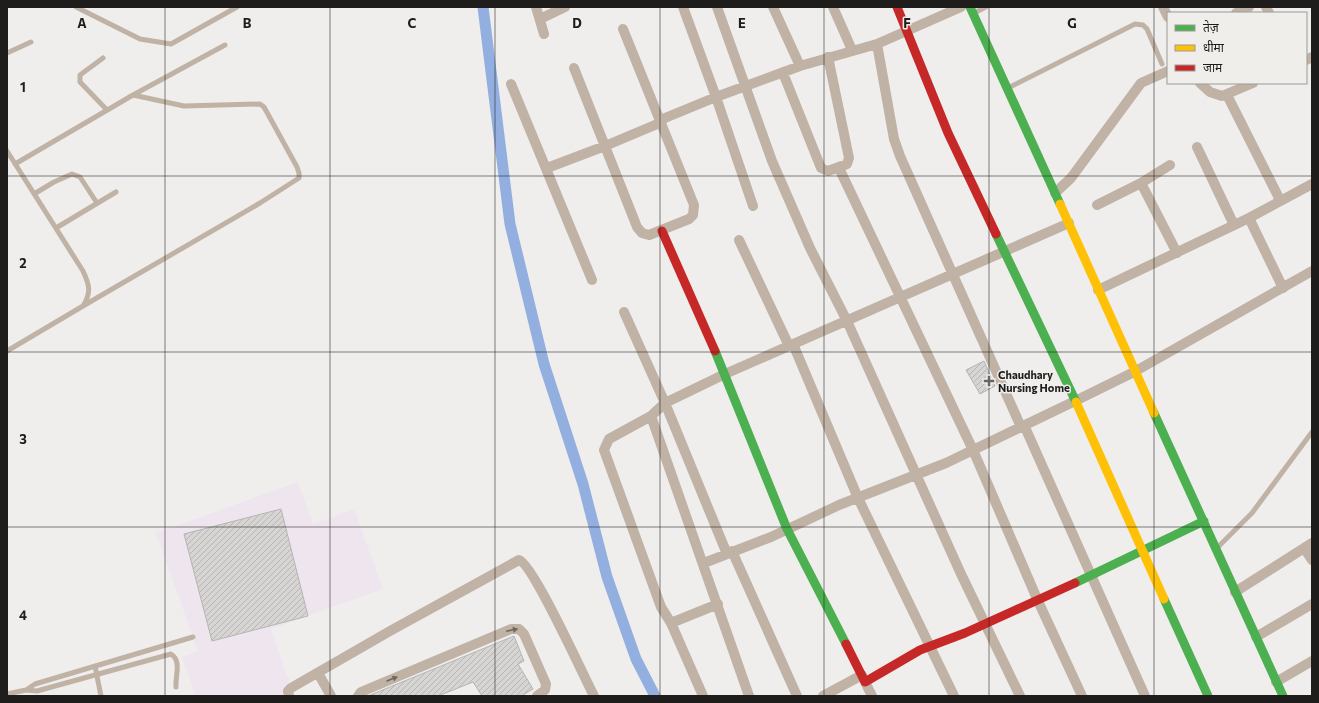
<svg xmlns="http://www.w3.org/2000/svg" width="1319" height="703" font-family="Commissioner,'Noto Sans Devanagari',sans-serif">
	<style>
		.medical { fill: #efe5ef }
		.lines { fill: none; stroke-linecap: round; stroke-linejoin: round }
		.canal { stroke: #92afe0; stroke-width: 11 }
		.building { fill: url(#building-hatch); stroke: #b5b4b4 }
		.lane { stroke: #c0b2a5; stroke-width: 5 }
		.street { stroke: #c0b2a5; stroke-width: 10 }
		.fast { stroke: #4caf50; stroke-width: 9 }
		.slow { stroke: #ffc107; stroke-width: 9 }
		.jam { stroke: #c62828; stroke-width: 9 }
		.oneway { fill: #6f6860 }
		.grid { fill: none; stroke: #1e1d1c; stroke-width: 1; stroke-opacity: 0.55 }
		.poi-dot { fill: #676665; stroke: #f0eeeb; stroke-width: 1.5 }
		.labels { text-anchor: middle; stroke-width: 3; stroke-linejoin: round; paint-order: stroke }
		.poi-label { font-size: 11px; font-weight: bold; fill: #1e1d1c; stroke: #f0eeeb; text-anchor: start }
		.grid-label { font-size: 13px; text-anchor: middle; font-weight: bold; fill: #1e1d1c; stroke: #f0eeeb; stroke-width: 3; stroke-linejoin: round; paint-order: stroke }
	</style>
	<defs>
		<pattern id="building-hatch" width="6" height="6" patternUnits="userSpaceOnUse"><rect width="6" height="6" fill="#d6d5d4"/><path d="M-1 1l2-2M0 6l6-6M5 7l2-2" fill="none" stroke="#b7b6b5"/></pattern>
	</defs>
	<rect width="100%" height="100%" fill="#efeeec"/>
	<path class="medical" d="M298,482L313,524L354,509L383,589L271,629L294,696H196L182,657L198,651L156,533Z"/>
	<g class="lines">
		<path class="canal" d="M483,7L510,224L544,364L583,484L607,577L636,659L655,696"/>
	</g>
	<path class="building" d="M984,361L995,386L980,394L966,370Z
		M281,509L308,616L212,641L184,534Z
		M514,636L524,661L518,664L533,689L521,696H482L473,682L438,696H368Z"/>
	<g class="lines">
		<path class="lane" d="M76,7L140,39L171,44L237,7
			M974,13L986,7
			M7,53L31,42
			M103,58L80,75V82L107,110
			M1008,88L1135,24L1143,25L1147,29L1162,64
			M7,151L83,271C89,284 92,292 83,306L7,351
			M15,164L133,95
			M34,194L54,182L72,174L80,177L97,203
			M56,228L116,192
			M83,306L260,203L299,178V173L297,167L264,107L260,104L184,106L133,95L225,45
			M1217,548L1252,513L1312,432
			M95,666L101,696
			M26,690L37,691L171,654C182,661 175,676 176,687
			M7,694L26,690L35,684L193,637"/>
		<path class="street" d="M536,7L544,34
			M683,7L716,97L800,66L877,44L961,7
			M717,7L772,161L810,248L847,321L961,574L1020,696
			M773,7L800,66
			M833,7L852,50
			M1163,7L1168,17
			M1266,7L1269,13
			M1236,13L1249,7
			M540,19L565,7
			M877,44L894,139L900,156L1021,427
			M1306,60L1312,57
			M574,68L637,227L642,233L649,235L689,219L693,215L694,205L623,29
			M783,73L821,168L828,171L847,164L849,158L828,57
			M1200,83L1210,92L1222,96L1253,83
			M511,84L592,280
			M1227,95L1280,200
			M1197,147L1234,225
			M547,168L605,146L655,125L665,118L716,97L753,206
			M839,168L973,450L1038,601L1082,696
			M1141,183L1177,253
			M1055,193L1071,178L1141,83L1168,71
			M1097,205L1141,183L1170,165
			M1249,218L1283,288
			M739,240L789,346
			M1098,290L1249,218L1312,184
			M624,312L665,403L727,554
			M793,344L858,498L954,696
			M651,416L749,696
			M1024,425L1145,696
			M1304,548L1312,560
			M732,551L797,696
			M704,563L771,537L839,505L946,463L1075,401L1134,372L1312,271
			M1235,592L1312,543
			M671,623L661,607L604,450L609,439L651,416L665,403L725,374L1069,223
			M1256,637L1312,604
			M318,673L331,696
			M865,682L872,696
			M1276,682L1312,661
			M289,696L288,691L291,688L390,631L519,560C533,564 584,677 594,696
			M358,696L361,692L511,629H519L524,634L546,684L545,690L537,696
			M703,696L671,623L718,604
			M823,696L862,675"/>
		<path class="fast" d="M970,7L1060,204
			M996,234L1076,402
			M715,351L787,529L846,644
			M1154,413L1283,696
			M1075,583L1204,521
			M1164,599L1208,696"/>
		<path class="slow" d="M1060,204L1154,413
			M1076,402L1164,599"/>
		<path class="jam" d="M897,7L948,133L996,234
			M662,231L715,351
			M846,644L865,682L920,650L965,633L1075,583"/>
	</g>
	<defs><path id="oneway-solid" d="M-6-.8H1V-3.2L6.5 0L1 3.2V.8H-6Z"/></defs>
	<g class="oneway">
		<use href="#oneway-solid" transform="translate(512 630) rotate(-12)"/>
		<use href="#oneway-solid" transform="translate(392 679) rotate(-23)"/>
	</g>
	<path class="grid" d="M165,7V696M330,7V696M495,7V696M660,7V696M824,7V696M989,7V696M1154,7V696M7,176H1312M7,352H1312M7,527H1312"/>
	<path class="poi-dot" d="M987 375h4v4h4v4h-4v4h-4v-4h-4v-4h4z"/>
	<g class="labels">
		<g class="poi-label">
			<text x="998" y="379">Chaudhary<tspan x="998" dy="13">Nursing Home</tspan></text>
		</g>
	</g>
	<g class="grid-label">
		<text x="82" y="28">A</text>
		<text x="247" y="28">B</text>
		<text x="412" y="28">C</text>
		<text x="577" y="28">D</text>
		<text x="742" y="28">E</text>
		<text x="907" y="28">F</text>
		<text x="1072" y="28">G</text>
		<text x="23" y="92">1</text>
		<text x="23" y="268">2</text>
		<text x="23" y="444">3</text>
		<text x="23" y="620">4</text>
	</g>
	<rect width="1319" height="703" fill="none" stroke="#1e1d1c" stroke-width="16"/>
	<rect x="1167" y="12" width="140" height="72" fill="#f0eeeb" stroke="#9c9a98"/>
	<rect x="1175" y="25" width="20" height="6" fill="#4caf50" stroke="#9c9a98"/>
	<text x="1203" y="32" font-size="12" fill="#1e1d1c">तेज़</text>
	<rect x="1175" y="45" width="20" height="6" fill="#ffc107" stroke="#9c9a98"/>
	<text x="1203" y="52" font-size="12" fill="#1e1d1c">धीमा</text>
	<rect x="1175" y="65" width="20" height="6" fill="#c62828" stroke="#9c9a98"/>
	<text x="1203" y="72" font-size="12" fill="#1e1d1c">जाम</text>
</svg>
